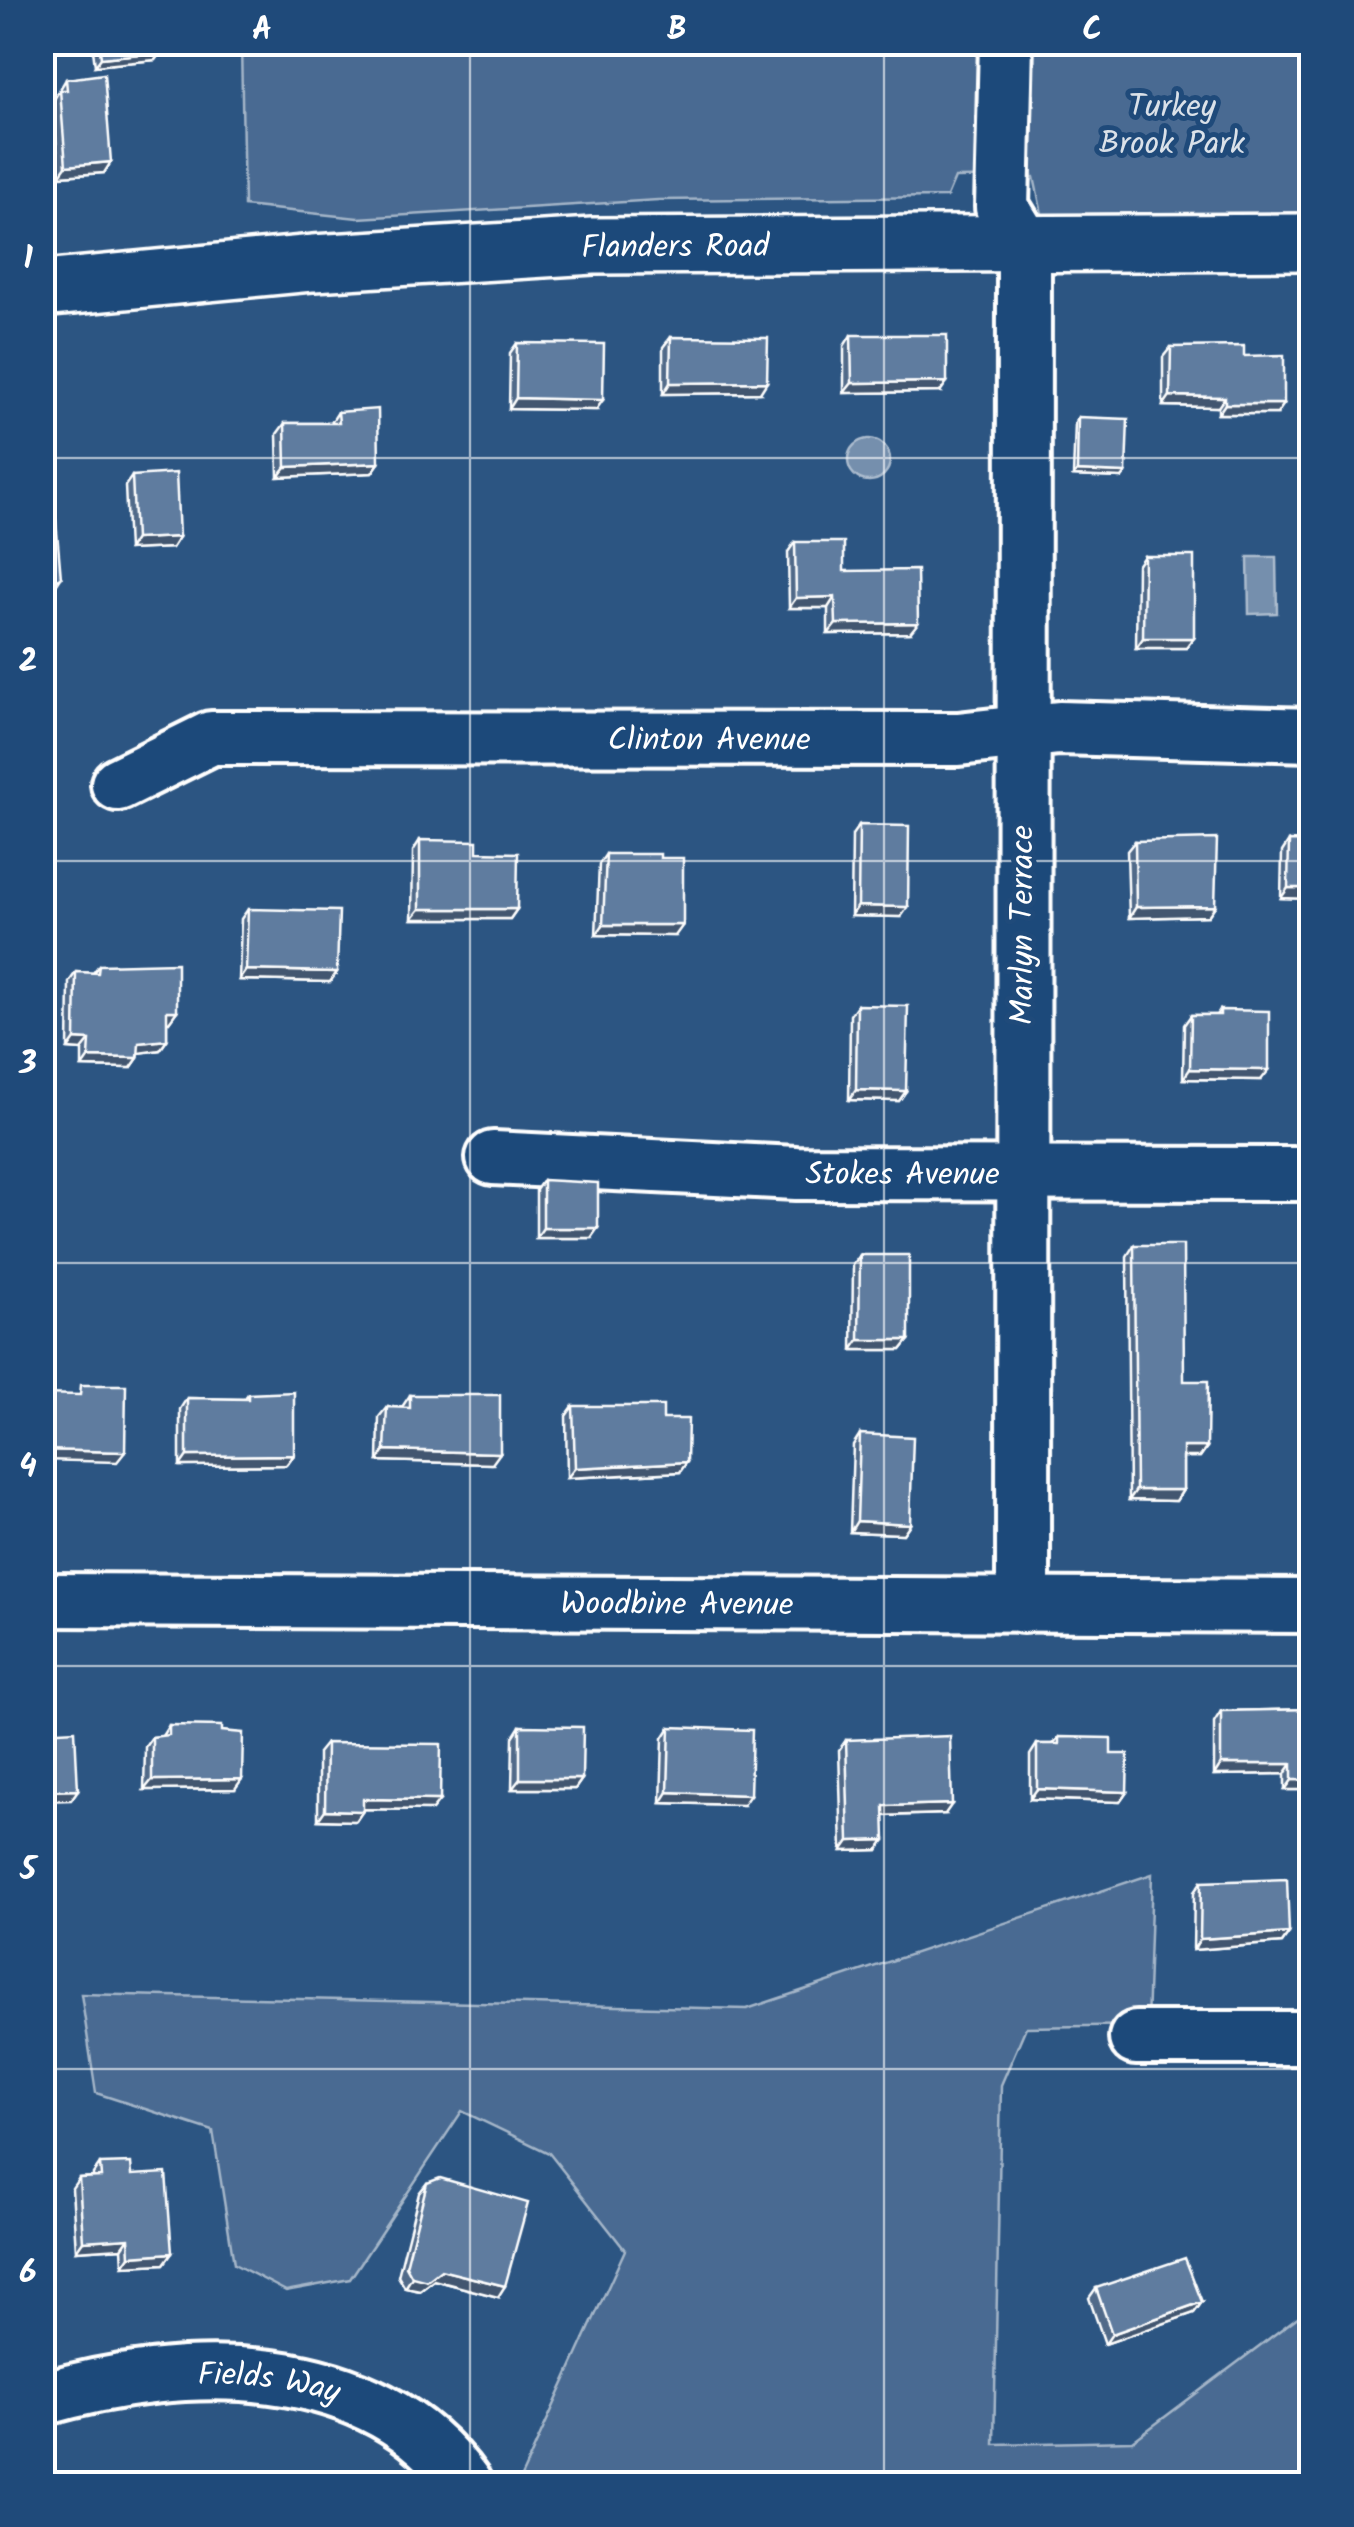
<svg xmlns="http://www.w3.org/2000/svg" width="1354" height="2527" font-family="Kalam,sans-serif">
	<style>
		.green { fill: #486b92; stroke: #a4b5c8; stroke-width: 2.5 }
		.water { fill: #748fad; stroke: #acbcce; stroke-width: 2.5 }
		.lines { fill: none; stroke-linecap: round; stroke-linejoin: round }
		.minor-casing { stroke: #fff; stroke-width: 60 }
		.major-casing { stroke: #fff; stroke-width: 62 }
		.minor { stroke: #1f4a7a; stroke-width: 52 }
		.major { stroke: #1f4a7a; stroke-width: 55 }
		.wall { fill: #516b89; stroke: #fff; stroke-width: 2.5 }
		.shaded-wall { fill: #42576f; stroke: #fff; stroke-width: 2.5 }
		.building { fill: #5e7c9f; stroke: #fff; stroke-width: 2.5 }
		.grid { fill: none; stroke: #fff; stroke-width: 2.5; stroke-opacity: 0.55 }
		.labels { text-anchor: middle; stroke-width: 10; stroke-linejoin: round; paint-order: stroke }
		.park-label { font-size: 32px; fill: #dae1e9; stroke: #1f4a7a }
		.street-label { font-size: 32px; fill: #fff; stroke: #1f4a7a }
		.neatline { fill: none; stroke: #fff; stroke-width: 4 }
		.grid-label { font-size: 32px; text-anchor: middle; font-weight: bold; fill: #fff }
	</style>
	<rect width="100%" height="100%" fill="#2c5582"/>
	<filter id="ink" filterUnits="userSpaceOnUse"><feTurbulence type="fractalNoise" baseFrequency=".01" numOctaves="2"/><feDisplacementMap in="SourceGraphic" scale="20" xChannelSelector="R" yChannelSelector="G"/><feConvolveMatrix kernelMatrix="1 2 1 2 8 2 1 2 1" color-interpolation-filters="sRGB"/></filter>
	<g filter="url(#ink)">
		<path class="green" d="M241,43H1311V222L1044,223L1034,177L955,178L947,197L658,200L358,218L244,206Z
			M1152,1874L1147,2025L1026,2027L1001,2085L994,2444L1133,2441L1311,2307V2484H518L625,2250L549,2153L462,2111L350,2279L286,2291L234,2264L213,2131L96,2093L81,1994L747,2009Z"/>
		<path class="water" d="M848 460a21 21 0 1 1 42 0a21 21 0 1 1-42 0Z
			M1248,557H1276L1277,613L1249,614Z"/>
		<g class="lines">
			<defs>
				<g id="minor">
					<path d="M1006,42L1002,207L1024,243L1023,1606"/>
					<path id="s1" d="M118,784L211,738L958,739L1059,728L1312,735"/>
					<path id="s2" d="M493,1158L796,1173L1312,1174"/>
					<path id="s3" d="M42,1600L1312,1606"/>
					<path d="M1136,2038H1312"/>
					<path id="s4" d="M42,2399C183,2358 372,2353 465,2484"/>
				</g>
				<g id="major">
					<path id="s5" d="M42,289L313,263L593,246L1312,242"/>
				</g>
			</defs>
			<use href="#minor" class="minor-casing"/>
			<use href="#major" class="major-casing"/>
			<use href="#minor" class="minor"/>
			<use href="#major" class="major"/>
		</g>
		<path class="wall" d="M92,42H160L161,52L155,60L95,66Z
			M66,79L111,162L104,173L59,176L53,101Z
			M851,335L940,392L844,393V346Z
			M671,337L760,393L663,394V347Z
			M517,343L596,410L509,409L510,353Z
			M1171,347L1244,356L1277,414H1218V407L1163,406V357Z
			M338,412L379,463L372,473L278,477L277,434L285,423H331Z
			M1078,417L1126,473L1122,478L1073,476L1075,423Z
			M132,476L179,537L172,548L128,550L125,486Z
			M795,542L844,571L910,633L828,634V608H789L788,552Z
			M1144,556L1194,638L1186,648H1136L1137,566Z
			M859,825L901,917L851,916L852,835Z
			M420,840L477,852L517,909L510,919H412L413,851Z
			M1135,841L1215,906L1208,916L1129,918L1127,851Z
			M1289,841L1312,899L1281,898L1282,852Z
			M606,854L675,936L596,935L599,864Z
			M248,909L337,972L330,982L239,980L241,919Z
			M99,965L177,1011L169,1022L167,1021V1040L160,1050L139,1053L138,1058L131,1068L82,1067V1050L68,1049L69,982L76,972L93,973Z
			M857,1005L906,1091L899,1101L849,1100L850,1015Z
			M1220,1010L1261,1080L1183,1079L1184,1025L1191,1015H1216Z
			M543,1180L591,1238H536V1190Z
			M1134,1245L1207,1447L1200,1457H1183V1490L1176,1501L1129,1500L1127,1256Z
			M860,1255L909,1340L901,1350H852L853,1265Z
			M248,1394L294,1455L286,1465L180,1466V1409L187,1398L244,1399Z
			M410,1395L492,1464L378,1461L379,1417L387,1407H402Z
			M573,1406L663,1419L680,1472L567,1478L566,1416Z
			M860,1434L910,1524L903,1534L850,1532L853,1445Z
			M1312,1709V1790H1285V1774L1214,1775V1722L1221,1711Z
			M169,1725L222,1731L235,1789L144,1790L145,1747L152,1737L162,1736Z
			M520,1726L582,1779L575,1789H512L513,1737Z
			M670,1727L743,1805L661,1803L663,1738Z
			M1059,1737L1111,1754L1127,1792L1120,1802L1030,1799V1755L1037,1744H1053Z
			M846,1740L945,1814L884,1816L878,1850L842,1851L839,1750Z
			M326,1743L440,1800L432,1810L363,1809L356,1821L318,1820V1753Z
			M1201,1882L1289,1933L1282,1943L1193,1950L1194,1892Z
			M100,2164L132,2175L172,2253L164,2264L123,2266L122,2248L76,2251L72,2188L79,2178L93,2177V2174Z
			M427,2183L498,2297L434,2280L420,2291L405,2288L398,2276L419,2193Z
			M1096,2288L1202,2302L1194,2313L1105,2344L1089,2298Z"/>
		<path class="shaded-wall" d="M161,52L155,60L95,66L101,58Z
			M111,162L104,173L59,176L66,166Z
			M767,382L760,393L663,394L670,383Z
			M947,382L940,392L844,393L852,383Z
			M1170,396L1225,397L1218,407L1163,406Z
			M516,398L603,400L596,410L509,409Z
			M1225,404H1284L1277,414H1218Z
			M379,463L372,473L278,477L286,467Z
			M1077,471L1126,473L1122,478L1073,476Z
			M179,537L172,548L128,550L135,539Z
			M61,578L51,593L42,594V580Z
			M835,597L828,608H789L796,598Z
			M918,623L910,633L828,634L836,624Z
			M1143,638H1194L1186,648H1136Z
			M1288,888H1312V899L1281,898Z
			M858,906L908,907L901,917L851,916Z
			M1215,906L1208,916L1129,918L1136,907Z
			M420,909H517L510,919H412Z
			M603,925H683L675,936L596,935Z
			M246,970L337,972L330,982L239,980Z
			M167,1011H177L169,1022L160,1021Z
			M75,1039L90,1040L82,1050L68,1049Z
			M167,1040L160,1050L132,1054L139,1043Z
			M89,1057L138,1058L131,1068L82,1067Z
			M1190,1069L1269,1070L1261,1080L1183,1079Z
			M856,1090L906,1091L899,1101L849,1100Z
			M543,1228H598L591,1238H536Z
			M859,1340H909L901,1350H852Z
			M1183,1447H1207L1200,1457H1176Z
			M42,1450L125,1452L117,1462L42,1460Z
			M385,1450L500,1453L492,1464L378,1461Z
			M294,1455L286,1465L180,1466L187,1456Z
			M687,1462L680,1472L567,1478L575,1468Z
			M1136,1490H1183L1176,1501L1129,1500Z
			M857,1521L910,1524L903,1534L850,1532Z
			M1221,1764H1292L1285,1774L1214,1775Z
			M242,1779L235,1789L144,1790L152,1780Z
			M520,1779H582L575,1789H512Z
			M1292,1780H1312V1790H1285Z
			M1037,1789L1127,1792L1120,1802L1030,1799Z
			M78,1790L71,1800L42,1801V1791Z
			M668,1792L750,1795L743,1805L661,1803Z
			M363,1799L440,1800L432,1810L356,1809Z
			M952,1804L945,1814L877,1816L884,1806Z
			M325,1810L363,1811L356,1821L318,1820Z
			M885,1840L878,1850L842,1851L849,1841Z
			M1289,1933L1282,1943L1193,1950L1200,1939Z
			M129,2238L122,2248L76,2251L83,2241Z
			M172,2253L164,2264L123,2266L130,2256Z
			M441,2270L505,2286L498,2297L434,2280L420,2291L405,2288L412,2277Z
			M1202,2302L1194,2313L1105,2344L1112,2334Z"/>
		<path class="building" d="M99,42H160L161,52L101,58Z
			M104,74L111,162L66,166L60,90H67L66,79Z
			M851,335H947V382L852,383Z
			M671,337L768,338L767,382L670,383Z
			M517,343L604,344L603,400L516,398Z
			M1244,346V356L1284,355V404H1225V397L1170,396L1171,347Z
			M378,409L379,463L286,467L285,423H339L338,412Z
			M1078,417L1128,419L1126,473L1077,471Z
			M176,473L179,537L135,539L132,476Z
			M56,520L61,578L42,580V521Z
			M795,542H844V571L917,570L918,623L836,624L835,597L796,598Z
			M1144,556H1194V638H1143Z
			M859,825L909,826L908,907L858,906Z
			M1217,839L1215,906L1136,907L1135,841Z
			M420,840L477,841V852L518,853L517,909H420Z
			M1289,841L1312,842V888H1288Z
			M606,854H660V858H683V925H603Z
			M248,909L339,911L337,972L246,970Z
			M177,963V1011H167V1040L139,1043L138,1058L89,1057L90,1040L75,1039L76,972L98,973L99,965Z
			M857,1005L908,1006L906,1091L856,1090Z
			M1220,1010L1269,1011V1070L1190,1069L1191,1015H1220Z
			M543,1180L598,1183V1228H543Z
			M1134,1245H1183L1184,1381H1208L1207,1447H1183V1490H1136Z
			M860,1255H909V1340H859Z
			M81,1385H126L125,1452L42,1450V1394L80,1395Z
			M294,1392V1455L187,1456V1398L248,1399V1394Z
			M410,1395H500V1453L385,1450L387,1407L410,1408Z
			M573,1406H663V1419H688L687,1462L575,1468Z
			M860,1434L913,1437L910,1524L857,1521Z
			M1312,1709V1780H1292V1764H1221V1711Z
			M169,1725L222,1726V1731L243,1733L242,1779L152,1780V1737L169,1735Z
			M520,1726L583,1727L582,1779H520Z
			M670,1727L752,1730L750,1795L668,1792Z
			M75,1730L78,1790L42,1791V1732Z
			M950,1736L952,1804L884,1806L885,1840L849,1841L846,1740Z
			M1059,1737L1111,1738V1754H1128L1127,1792L1037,1789V1744H1059Z
			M326,1743L441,1744L440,1800L363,1799V1811L325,1810Z
			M1287,1879L1289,1933L1200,1939L1201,1882Z
			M131,2163L132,2175L166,2173L172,2253L130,2256L129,2238L83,2241L79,2178L101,2177L100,2164Z
			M440,2178L528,2203L505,2286L441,2270L427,2281L412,2277L406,2266L427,2183Z
			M1185,2258L1202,2302L1112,2334L1096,2288Z
			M205,2477V2481L243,2479L244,2484H161L160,2479Z"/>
	</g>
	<path class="grid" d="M470,42V2484M884,42V2484M42,458H1312M42,861H1312M42,1263H1312M42,1666H1312M42,2069H1312"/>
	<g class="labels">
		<g class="park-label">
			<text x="1172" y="116">Turkey<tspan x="1172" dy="37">Brook Park</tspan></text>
		</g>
		<g class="street-label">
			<text dy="11" stroke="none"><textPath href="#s5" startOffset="635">Flanders Road</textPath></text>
			<text dy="11" stroke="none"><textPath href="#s1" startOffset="602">Clinton Avenue</textPath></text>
			<text transform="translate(1021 925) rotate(-90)" y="11">Marlyn Terrace</text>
			<text dy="11" stroke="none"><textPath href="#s2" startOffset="410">Stokes Avenue</textPath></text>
			<text dy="11" stroke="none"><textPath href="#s3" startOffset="635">Woodbine Avenue</textPath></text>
			<text dy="11" stroke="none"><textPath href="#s4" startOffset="230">Fields Way</textPath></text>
		</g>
	</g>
	<rect width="1354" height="2527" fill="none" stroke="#1f4a7a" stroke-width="110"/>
	<rect x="55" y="55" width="1244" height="2417" class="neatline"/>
	<g class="grid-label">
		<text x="262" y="39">A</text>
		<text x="677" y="39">B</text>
		<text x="1092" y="39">C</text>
		<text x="28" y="268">1</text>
		<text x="28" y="671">2</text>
		<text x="28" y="1073">3</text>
		<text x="28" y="1476">4</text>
		<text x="28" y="1879">5</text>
		<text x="28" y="2282">6</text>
	</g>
</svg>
